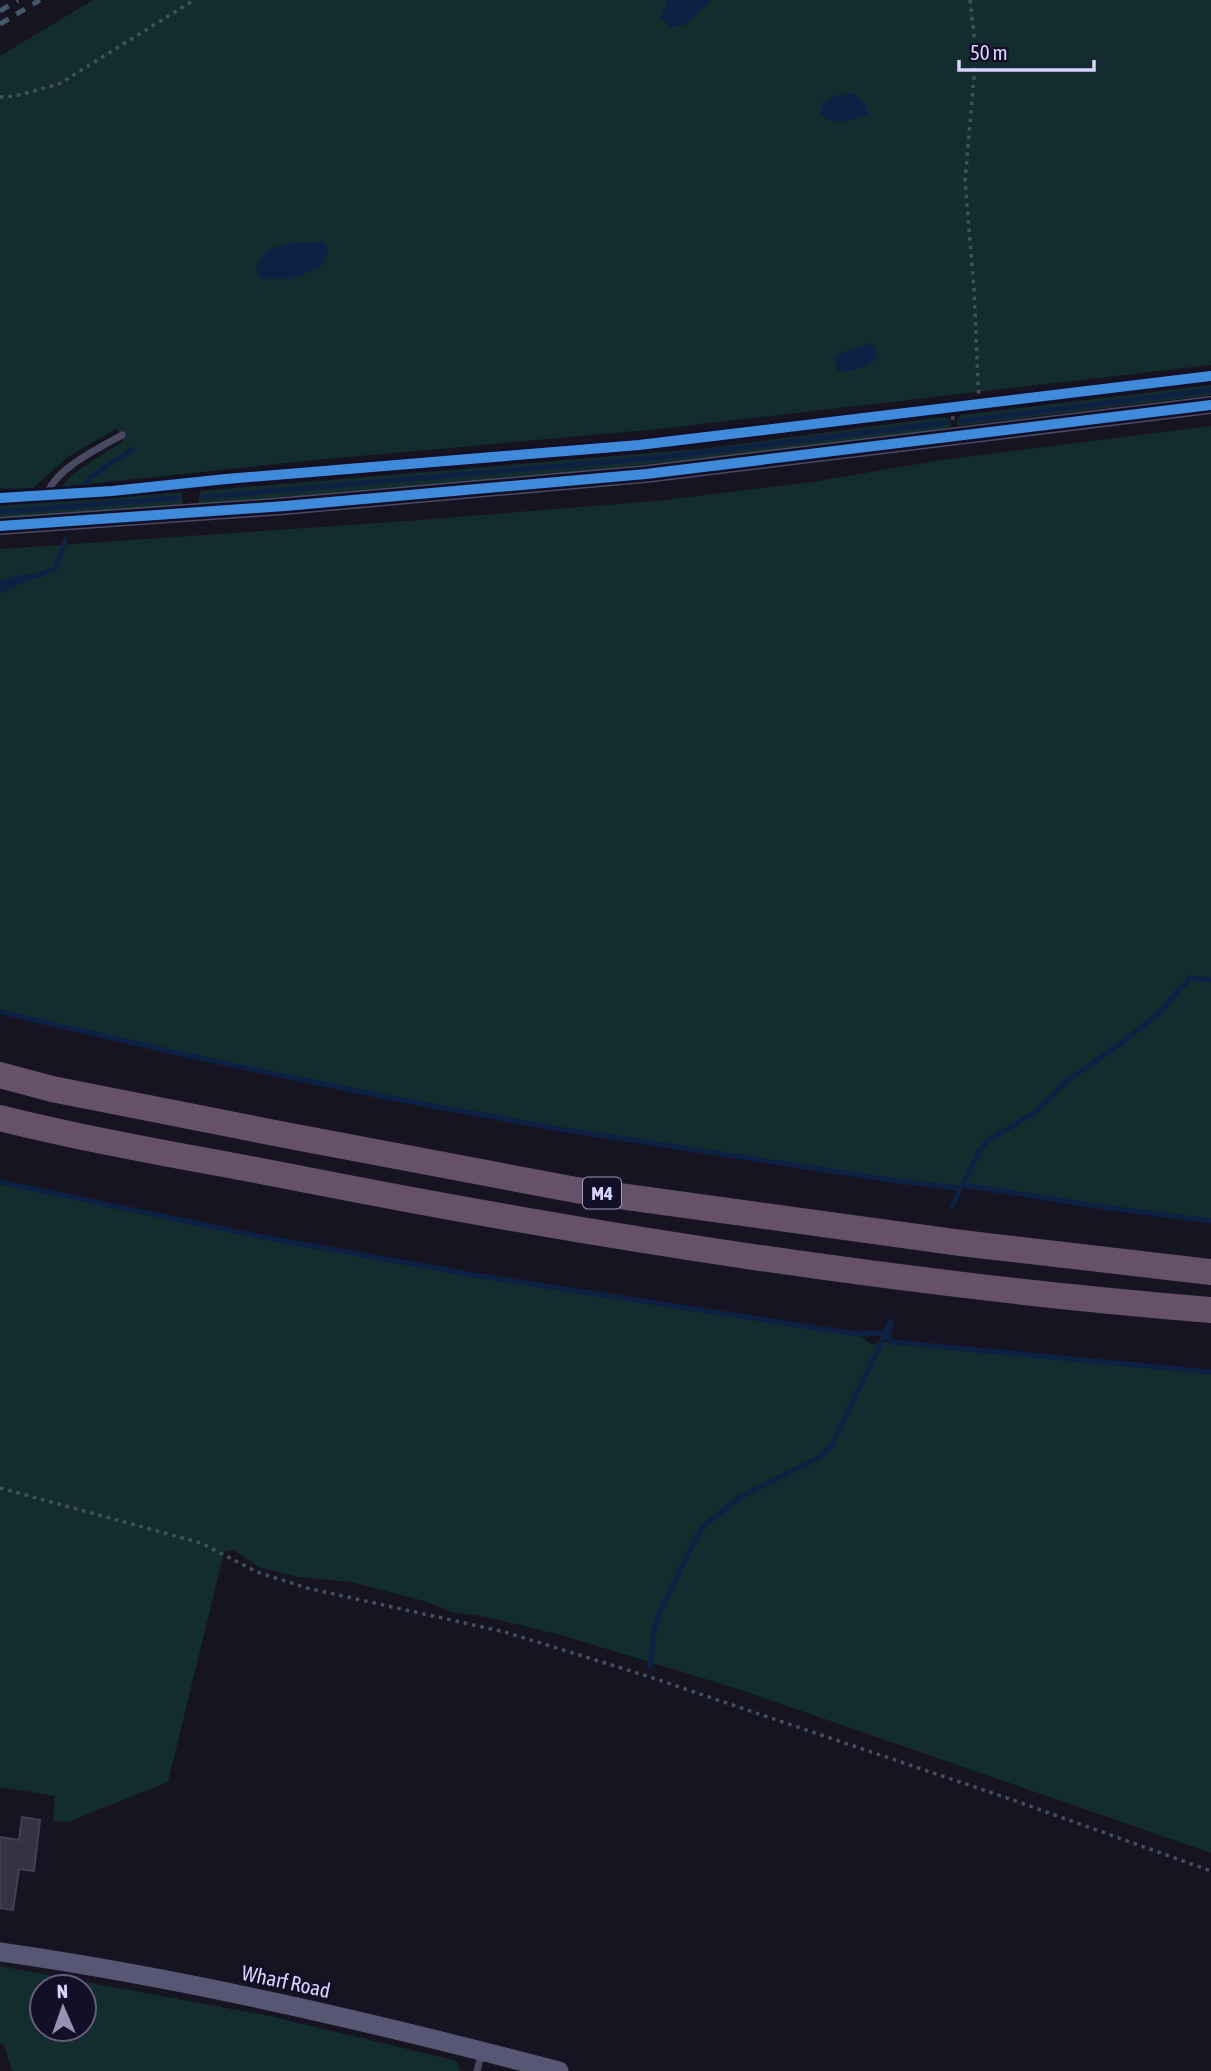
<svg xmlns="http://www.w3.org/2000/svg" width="1211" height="2071" font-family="'Asap Condensed',sans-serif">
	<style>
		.green { fill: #132c2d; fill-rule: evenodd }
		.water { fill: #0d2144 }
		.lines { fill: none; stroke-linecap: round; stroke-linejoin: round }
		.stream { stroke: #0d2144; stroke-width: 5 }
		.building { fill: #343243; stroke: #433f54; stroke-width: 2 }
		.path { stroke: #44505f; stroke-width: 3.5; stroke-dasharray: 3.5 5; stroke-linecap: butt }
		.service { stroke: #4a4962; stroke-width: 7 }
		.tertiary { stroke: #4a4962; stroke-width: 18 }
		.secondary { stroke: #575674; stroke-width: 19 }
		.motorway { stroke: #67516a; stroke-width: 26 }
		.rail { stroke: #43596b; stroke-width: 5; stroke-dasharray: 10 9; stroke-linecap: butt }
		.cycleway-casing { stroke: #130f26; stroke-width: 15 }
		.cycleway { stroke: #408adc; stroke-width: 10 }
		.labels { text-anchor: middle; stroke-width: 6; stroke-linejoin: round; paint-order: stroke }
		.shield { fill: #130f26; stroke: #9e99be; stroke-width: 2 }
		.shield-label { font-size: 19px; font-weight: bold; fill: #d9d4ff }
		.street-label { font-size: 21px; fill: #d9d4ff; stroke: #130f26 }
	</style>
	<rect width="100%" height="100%" fill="#161421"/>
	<path class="green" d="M93,0H1211V365L658,429L304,461L61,487L74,473L123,441L122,435L116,429L68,457L33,488L0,489V56Z
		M1211,385V395L958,426L957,420L961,415Z
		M944,417L950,421L951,428C701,460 450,487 198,503L201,491L710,448Z
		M1211,426V1220L964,1185L957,1188L890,1180L553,1128L390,1098L208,1060L0,1012V549L393,522L656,501L812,482L941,460Z
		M181,492L183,505L0,519V505Z
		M0,1182L262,1237L480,1276L856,1334L871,1344L892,1342L1211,1372V1853L741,1690L561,1635L486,1617L452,1612L424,1601L351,1582L298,1577L259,1567L234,1550L224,1552L168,1782L68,1822L53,1821L55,1796L0,1787Z
		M0,1966L270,2016L457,2061L460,2071H12L4,2045L0,2044ZM84,1987V2029H42V1987Z"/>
	<path class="water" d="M668,0H712L685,25L670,27L660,17Z
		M854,94L867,106V115C852,121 833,125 820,115L822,104L833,96Z
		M299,242H324L328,252L323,265L293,279H262L256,271C262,247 277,246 299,242Z
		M871,343L875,349L877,358C867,366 850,373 837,371L835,360L840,353Z
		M33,574L37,576L0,594V581L16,576Z"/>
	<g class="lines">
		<path class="stream" d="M962,421L1211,390
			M84,488L90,477L132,450
			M203,497L664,457L945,423
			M0,512L177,498
			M37,576L55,569L65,540
			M0,1012L208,1060L390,1098L553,1128L890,1180L957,1188
			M0,1182L262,1237L480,1276L856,1334L883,1333L891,1321
			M963,1185L1110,1208L1211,1221
			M952,1206L980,1150L990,1139L1034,1113L1066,1082L1128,1038L1158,1014L1190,978L1211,980
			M891,1324L888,1338L892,1342L1211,1372
			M650,1667L655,1625L660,1612L696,1537L705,1525L739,1498L818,1458L831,1447L886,1332"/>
	</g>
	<path class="building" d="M22,1817L40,1820L34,1871L19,1869L13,1910L0,1908V1837L19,1840Z"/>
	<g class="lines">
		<path class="path" d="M970,0L974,34V77L965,181L974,289L979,404
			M0,97L15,96L59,84L194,0
			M951,408L953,420
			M0,1488L201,1543L257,1572L307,1588L505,1632L647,1676L1013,1800L1211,1871"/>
		<path class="service" d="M47,496C52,470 101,447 122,435
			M477,2071L482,2052"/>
		<path class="tertiary" d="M0,526L285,506L646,474L1211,405"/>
		<path class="secondary" d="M0,1952C189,1979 375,2023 559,2071"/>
		<path class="motorway" d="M0,1075L52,1089L285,1135L576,1190L961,1243L1211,1272
			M0,1118C100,1143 201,1159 302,1179C602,1238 906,1285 1211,1310"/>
		<path class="rail" d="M0,11L18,0
			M0,24L40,0"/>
		<defs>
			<path id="cycleway" d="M0,498L112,491L226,479L639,445L1211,376
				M0,526L285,506L646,474L1211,405"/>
		</defs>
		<use href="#cycleway" class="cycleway-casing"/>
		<use href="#cycleway" class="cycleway"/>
	</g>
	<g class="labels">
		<rect class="shield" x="583" y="1177.5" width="38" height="31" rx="5"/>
		<g class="shield-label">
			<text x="602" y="1200">M4</text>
		</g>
		<g class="street-label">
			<text transform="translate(286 1982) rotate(12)" y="7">Wharf Road</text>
		</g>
	</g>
	<g transform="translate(63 2008) rotate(358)"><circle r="33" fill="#130f26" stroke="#625e7d" stroke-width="2"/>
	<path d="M0-5L12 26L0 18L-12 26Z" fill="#9591b1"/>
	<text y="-10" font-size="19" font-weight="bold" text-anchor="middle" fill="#d9d4ff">N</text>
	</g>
	<path d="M959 60v10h135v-10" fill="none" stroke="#d9d4ff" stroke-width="3.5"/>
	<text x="970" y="60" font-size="21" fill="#d9d4ff" stroke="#130f26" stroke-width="5" paint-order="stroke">50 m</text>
</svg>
